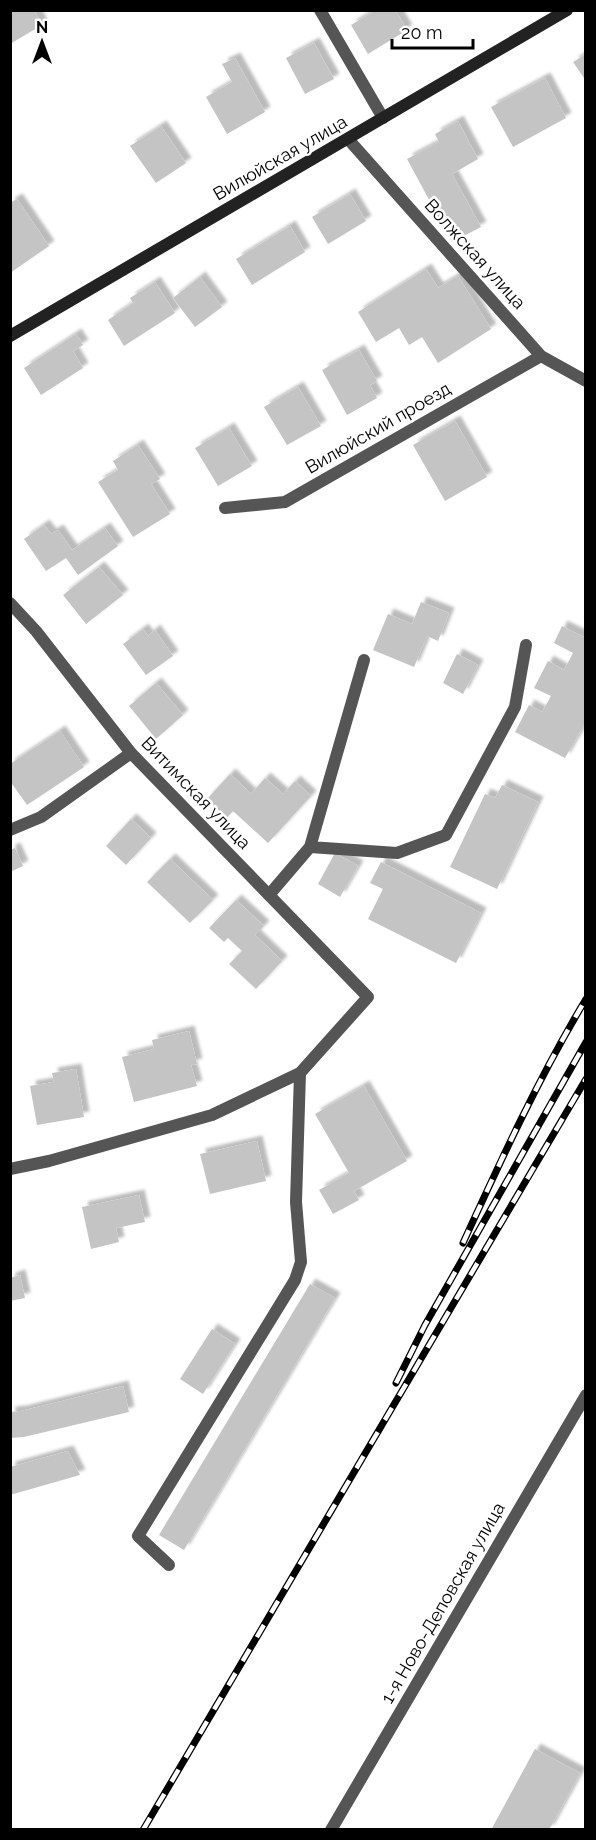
<svg xmlns="http://www.w3.org/2000/svg" width="596" height="1840" font-family="Raleway,sans-serif">
	<style>
		.building { fill: #c4c4c4; filter: url(#shadow) }
		.lines { fill: none; stroke-linecap: round; stroke-linejoin: round }
		.lane { stroke: #555; stroke-width: 12 }
		.street { stroke: #555; stroke-width: 12 }
		.secondary { stroke: #222; stroke-width: 12 }
		.rail-casing { stroke: #000; stroke-width: 7 }
		.rail { stroke: #fff; stroke-width: 4.5; stroke-dasharray: 14; stroke-linecap: butt }
		.labels { text-anchor: middle; stroke-width: 5; stroke-linejoin: round; paint-order: stroke }
		.street-label { font-size: 18px; fill: #000; stroke: #fff }
	</style>
	<defs>
		<filter id="shadow"><feDropShadow dx="5.5" dy="-5.5" stdDeviation="1.5" flood-color="#0004"/></filter>
	</defs>
	<rect width="100%" height="100%" fill="#fff"/>
	<path class="building" d="M10,10H34L42,25L10,44Z
		M376,10H395L407,30L368,54L351,25Z
		M314,43L334,79L305,94L286,58Z
		M586,54V81L573,62Z
		M235,58L265,112L227,134L206,97L232,82L222,64Z
		M545,78L566,118L513,147L491,107Z
		M458,121L478,159L452,174L481,227L452,242L407,159L439,142L435,134Z
		M161,126L186,163L156,183L130,146Z
		M350,194L366,221L328,244L312,217Z
		M17,199L49,246L10,273V203Z
		M290,226L305,252L252,285L236,259Z
		M426,269L438,288L458,276L491,329L438,363L422,337L409,345L399,328L376,342L358,312Z
		M200,277L222,307L195,327L173,298Z
		M155,282L175,313L124,346L108,320L133,303L130,298Z
		M76,334L83,345L73,351L83,368L41,395L24,368Z
		M359,350L377,381L370,385L377,398L347,415L322,370Z
		M298,387L321,426L287,445L264,407Z
		M455,421L487,477L445,501L413,445Z
		M229,428L252,466L218,486L195,448Z
		M138,445L160,479L151,484L170,514L133,537L98,482L118,470L113,461Z
		M44,525L51,534L58,530L72,550L105,528L118,546L78,575L66,558L46,571L24,539Z
		M99,567L123,595L86,624L63,595Z
		M421,602L449,613L438,641L427,636L414,667L373,650L388,614L412,624Z
		M562,626L586,638V721L565,758L515,732L529,705L542,712L551,696L534,688L548,661L564,670L573,653L554,643Z
		M143,629L148,636L155,630L173,656L146,675L123,644Z
		M457,654L478,665L463,694L443,683Z
		M156,683L183,715L156,739L129,706Z
		M60,731L84,767L27,805L10,781V764Z
		M230,774L251,794L265,778L283,794L295,781L311,796L268,843L233,811L227,818L207,799Z
		M502,785L538,802L497,889L450,867L485,794L495,798Z
		M131,819L151,838L126,865L106,846Z
		M15,848L23,866L10,872V850Z
		M335,853L358,866L340,897L318,884Z
		M170,859L213,900L190,923L147,882Z
		M381,862L481,913L456,963L368,919L383,889L370,883Z
		M236,900L264,926L255,935L282,961L256,989L229,964L242,951L228,938L224,942L209,928Z
		M189,1031L197,1064L191,1065L197,1086L134,1102L122,1057L154,1049L152,1040Z
		M76,1069L84,1117L37,1125L30,1086L54,1082L52,1073Z
		M364,1086L407,1161L354,1191L359,1200L333,1214L319,1190L349,1173L315,1114Z
		M257,1141L266,1181L210,1194L200,1154Z
		M139,1195L145,1222L116,1228L119,1242L91,1249L82,1207Z
		M20,1275L25,1298L10,1301V1278Z
		M310,1284L335,1298L184,1550L159,1535Z
		M212,1329L235,1344L203,1394L180,1379Z
		M123,1386L129,1412L24,1437L10,1438V1412L21,1411Z
		M68,1451L80,1475L10,1495V1467Z
		M535,1749L580,1773L549,1830H491Z"/>
	<g class="lines">
		<path class="lane" d="M310,847L397,853L446,835L515,707L526,645
			M269,895L310,847L364,660
			M169,1565L138,1536L295,1280L301,1262L296,1202L300,1073"/>
		<path class="street" d="M320,10L383,118
			M348,139L541,356L586,381
			M225,508L285,502L541,356
			M10,603L36,631L131,753L368,997L300,1073L212,1115L49,1161L10,1169
			M10,830L41,817L131,753
			M331,1830L586,1395"/>
		<path class="secondary" d="M10,336L567,10"/>
		<defs>
			<path id="rail" d="M463,1243C501,1160 539,1077 586,999
				M396,1383L425,1325L586,1042
				M143,1830L586,1079"/>
		</defs>
		<use href="#rail" class="rail-casing"/>
		<use href="#rail" class="rail"/>
	</g>
	<g class="labels">
		<g class="street-label">
			<text transform="translate(280 158) rotate(-30)" y="6">Вилюйская улица</text>
			<text transform="translate(475 254) rotate(48)" y="6">Волжская улица</text>
			<text transform="translate(378 428) rotate(-30)" y="6">Вилюйский проезд</text>
			<text transform="translate(196 793) rotate(46)" y="6">Витимская улица</text>
			<text transform="translate(443 1603) rotate(-60)" y="6">1-я Ново-Деповская улица</text>
		</g>
	</g>
	<rect width="596" height="1840" fill="none" stroke="#000000" stroke-width="24"/>
	<g transform="translate(42 42)" stroke="#ffffff" stroke-width="4.5" paint-order="stroke">
	<path d="M0-4.5L10 22L0 15L-10 22Z" fill="#000000"/>
	<text y="-9" font-size="16" font-weight="bold" text-anchor="middle" fill="#000000">N</text>
	</g>
	<path d="M392 39v9h81v-9" fill="none" stroke="#000000" stroke-width="3"/>
	<text x="401" y="39" font-size="18" fill="#000000" stroke="#ffffff" stroke-width="4.5" paint-order="stroke">20 m</text>
</svg>
